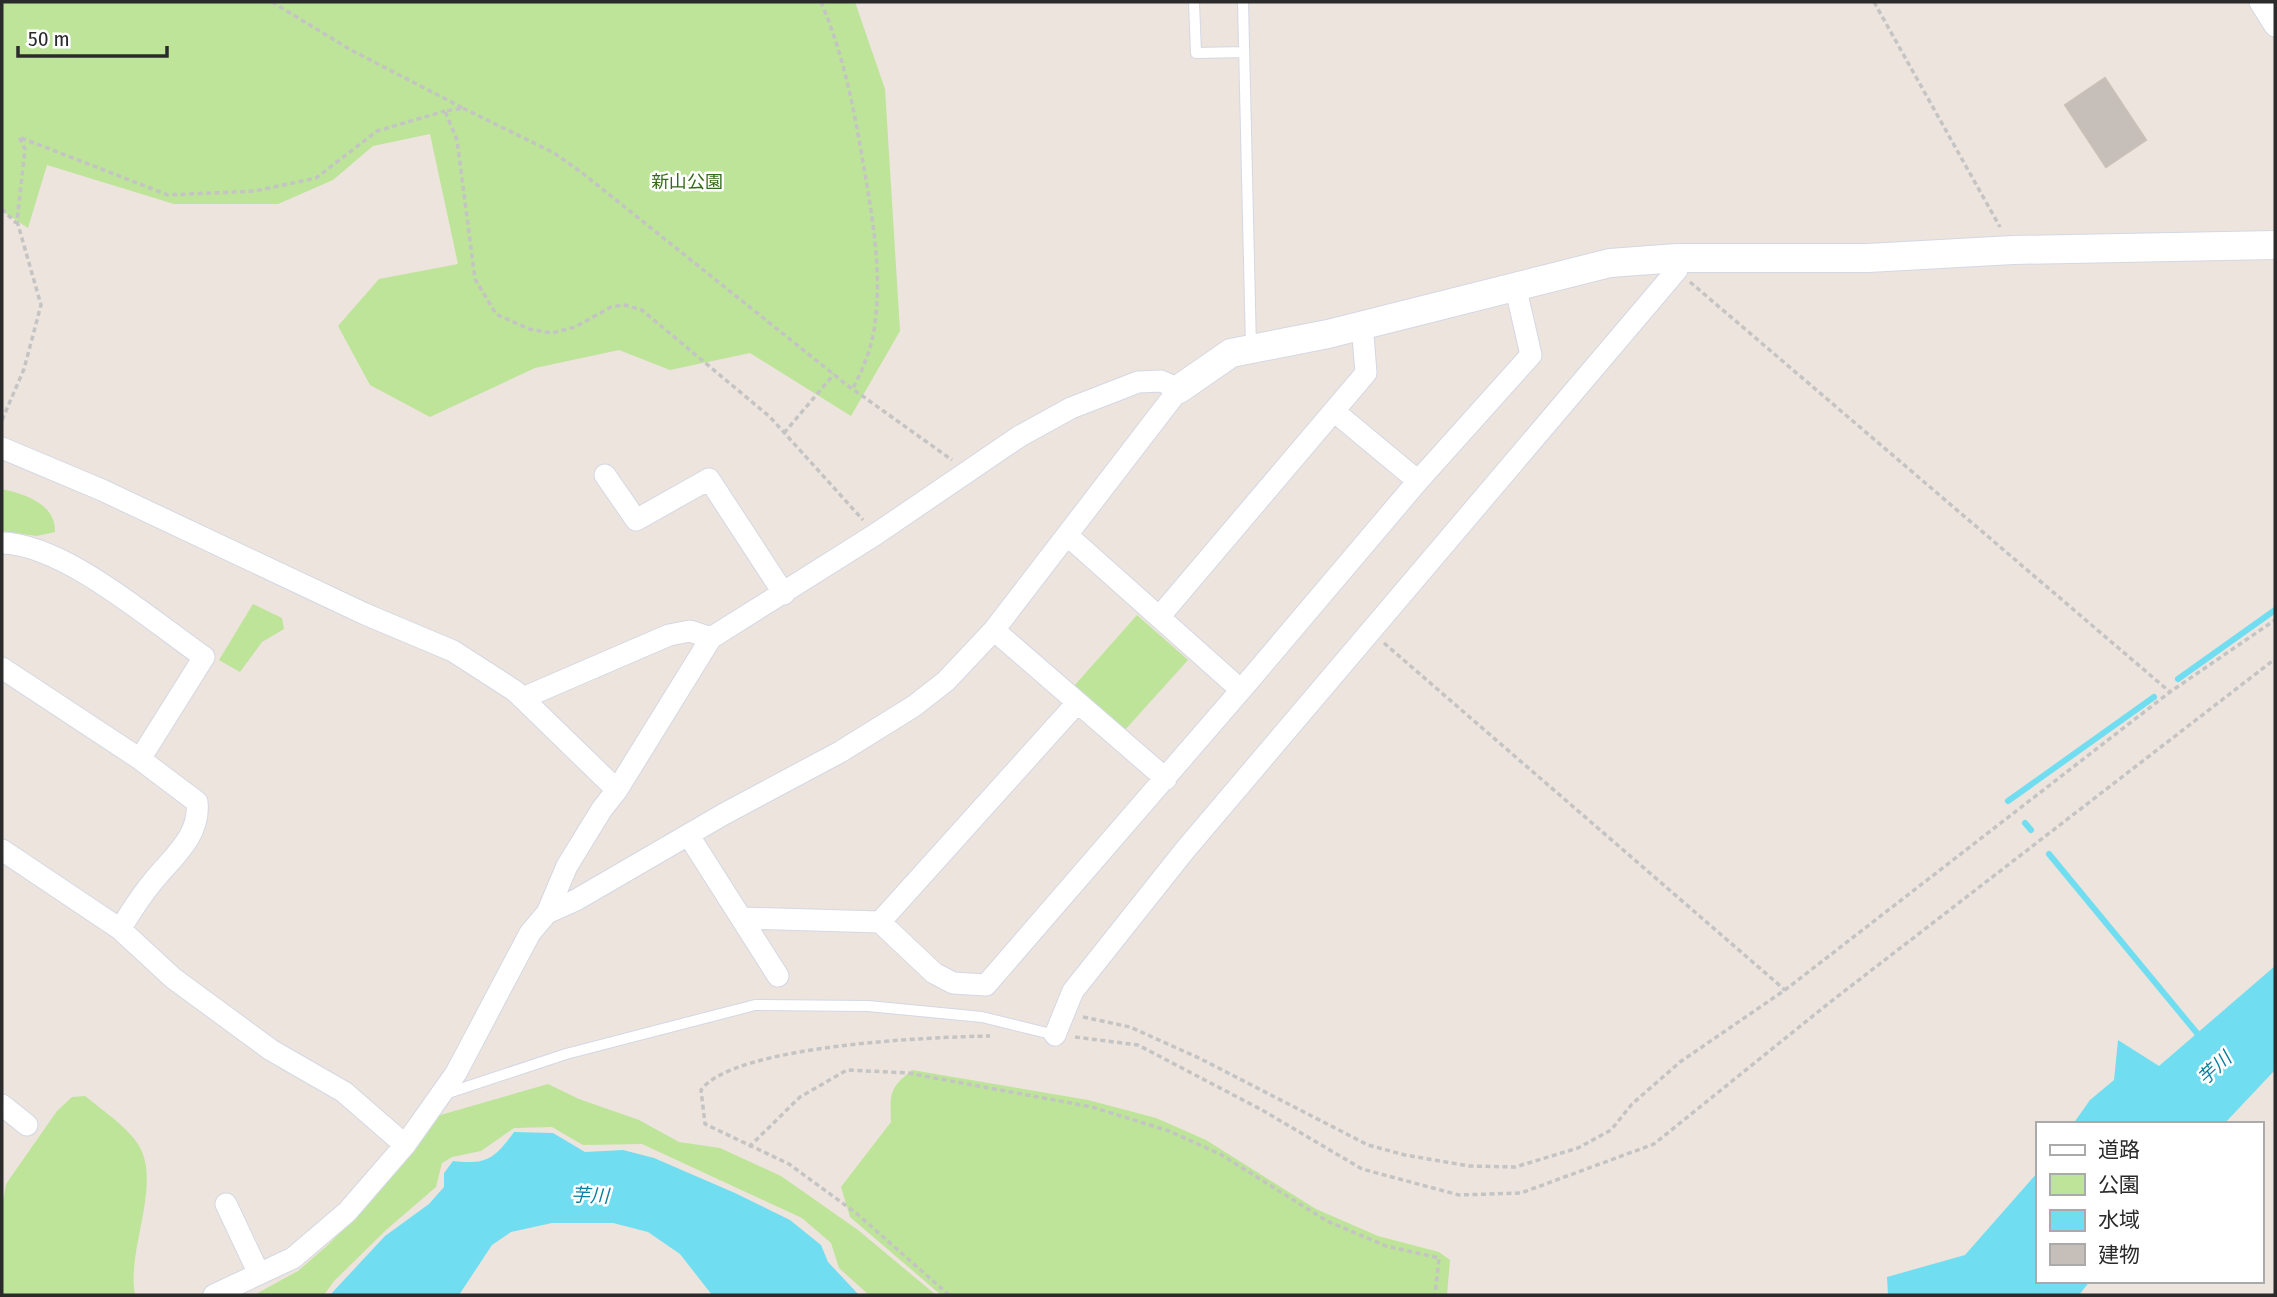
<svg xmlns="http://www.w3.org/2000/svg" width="2277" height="1297" font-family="'Fira Sans Condensed','Noto Sans JP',sans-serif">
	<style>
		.green { fill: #bde499 }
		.water { fill: #70def0 }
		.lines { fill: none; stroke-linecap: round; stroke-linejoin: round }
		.stream { stroke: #70def0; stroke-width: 6 }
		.building { fill: #c6bfb9; stroke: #c9c0b7; stroke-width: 2 }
		.lane-casing { stroke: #d3d8e4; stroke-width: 12 }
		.street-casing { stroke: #d3d8e4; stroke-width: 23 }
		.secondary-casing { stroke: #d3d8e4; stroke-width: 30 }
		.path { stroke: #c4c4c4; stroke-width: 3.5; stroke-dasharray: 5 3.5; stroke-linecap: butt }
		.lane { stroke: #fff; stroke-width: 10 }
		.street { stroke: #fff; stroke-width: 21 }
		.secondary { stroke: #fff; stroke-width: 28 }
		.labels { text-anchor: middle; stroke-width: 5; stroke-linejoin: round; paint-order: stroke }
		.park-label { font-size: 18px; fill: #356a1a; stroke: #fff }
		.water-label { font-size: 19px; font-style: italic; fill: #0c7f9e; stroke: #fff }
	</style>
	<rect width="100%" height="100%" fill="#ede4dd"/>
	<path class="green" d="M2,2H855L885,89L900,331L851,416L750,353L670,370L619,350L535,368L430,417L370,385L338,326L379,279L458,264L430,134L373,146L333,180L278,204H174L47,165L28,228L2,211Z
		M2,489C25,494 56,504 55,532L37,536L2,531Z
		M253,604L282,618L284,629L262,642L240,672L219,660Z
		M1137,615L1188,660L1124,731L1074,686Z
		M912,1070L1088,1100L1156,1118L1206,1140L1316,1209L1378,1236L1439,1252L1450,1260L1447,1295H941L850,1217L841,1187L891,1122C890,1093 889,1089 912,1070Z
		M548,1084L579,1099L639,1120L679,1142L720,1148L781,1176L858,1230L936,1295H869L839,1268L831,1243L802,1218L642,1144L583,1145L552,1127L514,1128L481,1151L452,1157L442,1163L436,1187L386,1230L334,1281L324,1295H254L298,1271L329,1244L378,1193L437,1116Z
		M85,1096C102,1110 126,1126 138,1144C163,1184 126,1249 135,1295H2V1207L6,1184L57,1111L72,1097Z"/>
	<path class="water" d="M2275,966V1070L2224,1124H2073L2090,1100L2114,1080L2118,1040L2159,1066Z
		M514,1132L553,1133L585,1152L623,1150L654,1158L735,1193L790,1220L821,1245L828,1262L859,1295H712L680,1254L648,1232L613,1223H552L511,1232L492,1245L459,1295H330L385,1236L429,1204L444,1187V1173L453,1161C487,1165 495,1158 514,1132Z
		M2037,1173V1281H2090L2079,1295H1888L1887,1277L1965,1255Z"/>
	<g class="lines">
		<path class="stream" d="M2178,679L2275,610
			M2008,801L2154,697
			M2025,823L2031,830
			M2049,854L2201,1038"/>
	</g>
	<path class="building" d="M2105,78L2146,140L2106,167L2065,105Z"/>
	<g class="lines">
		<defs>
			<path id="lane" d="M1194,2L1196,53L1244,52
				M1243,2L1251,348
				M445,1094L566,1054L755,1005L868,1006L982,1017L1055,1035"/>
			<path id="street" d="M2260,2L2275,26
				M1335,412L1418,481
				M2,448L102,490L365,614L453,651L515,691L617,790
				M605,475L636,520L709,479L784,594
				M2,543C64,544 152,621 204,657L140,759
				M1160,616L1366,373L1362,323
				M994,630L1166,779
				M2,668L140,759L197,802C201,837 170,859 151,884C139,898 130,914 120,929
				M1241,690L1418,481L1531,355L1515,285
				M523,698L669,635L690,631L711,638
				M689,836L778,976
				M2,850L120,929L173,978L271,1050L344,1092L405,1145
				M741,918L880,922L934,973L953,983L986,985L1241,690L1067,535
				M880,922L1077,703
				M1055,1035L1073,991L1185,850L1677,270V258
				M2,1105L27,1125
				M226,1204L259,1274
				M214,1295L293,1258L347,1212L405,1145L456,1073L530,933L547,913L567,866L602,809L617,790L711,638L876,534L1020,436L1071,408L1138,382L1161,381L1179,389L994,630L946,681L914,706L840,752L724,814L576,900L547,913"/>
			<path id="secondary" d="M1179,389L1231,353L1328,334L1610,263L1677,258H1868L2013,250L2275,245"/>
		</defs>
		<use href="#lane" class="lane-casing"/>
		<use href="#street" class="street-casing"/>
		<use href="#secondary" class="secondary-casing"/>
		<path class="path" d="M272,2L351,50L463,108L445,111L457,140L475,279L496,314L529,329L552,333L575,327L611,307L624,305L642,310L770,417L863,520
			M821,2C844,56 853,105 863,162C872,215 882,270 875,323C872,347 864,367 853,388
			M1874,2L2000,227
			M463,108L554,153L581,172L847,385L952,460
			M2,209L16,223
			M1690,282L2170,692
			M2,420L24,369L41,305L17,221L25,149L19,137L168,195L255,191L316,178L377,131L445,111
			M784,433L834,374
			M1384,643L1785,990
			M1083,1017L1130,1027L1201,1059L1368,1145L1405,1155L1469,1166L1515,1167L1578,1148L1611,1130L1632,1104L1680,1062L1785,990L2170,692L2275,620
			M1075,1037L1138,1045L1262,1110L1362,1169L1459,1195L1521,1193L1654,1144L1829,1003L2275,659
			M749,1147L800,1097L847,1070L908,1073L1092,1107L1169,1131L1220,1154L1327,1221L1386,1246L1439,1258L1435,1295
			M949,1295L856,1213L789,1164L705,1124L701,1090C734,1045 932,1037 990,1036"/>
		<use href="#lane" class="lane"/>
		<use href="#street" class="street"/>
		<use href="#secondary" class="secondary"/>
	</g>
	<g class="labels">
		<g class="park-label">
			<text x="687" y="188">新山公園</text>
		</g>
		<g class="water-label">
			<text transform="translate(2214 1068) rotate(-43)" y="7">芋川</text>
			<text transform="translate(590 1195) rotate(2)" y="7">芋川</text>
		</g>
	</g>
	<rect width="2277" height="1297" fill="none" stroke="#2b2b2b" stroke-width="7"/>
	<rect x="2036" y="1122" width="228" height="161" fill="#ffffff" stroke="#aaaaaa" stroke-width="2"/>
	<rect x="2050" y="1145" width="35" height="10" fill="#ffffff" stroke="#aaaaaa" stroke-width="2"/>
	<text x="2098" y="1157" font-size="21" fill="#2b2b2b">道路</text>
	<rect x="2050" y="1174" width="35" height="21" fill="#bde499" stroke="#aaaaaa" stroke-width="2"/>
	<text x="2098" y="1192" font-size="21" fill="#2b2b2b">公園</text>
	<rect x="2050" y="1210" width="35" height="21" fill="#70def0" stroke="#aaaaaa" stroke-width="2"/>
	<text x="2098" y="1227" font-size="21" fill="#2b2b2b">水域</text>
	<rect x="2050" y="1244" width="35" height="21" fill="#c6bfb9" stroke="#aaaaaa" stroke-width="2"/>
	<text x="2098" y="1262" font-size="21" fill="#2b2b2b">建物</text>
	<path d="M18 46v10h149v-10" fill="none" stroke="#2b2b2b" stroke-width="3.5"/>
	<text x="28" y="46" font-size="21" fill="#2b2b2b" stroke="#ffffff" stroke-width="5" paint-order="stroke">50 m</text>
</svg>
